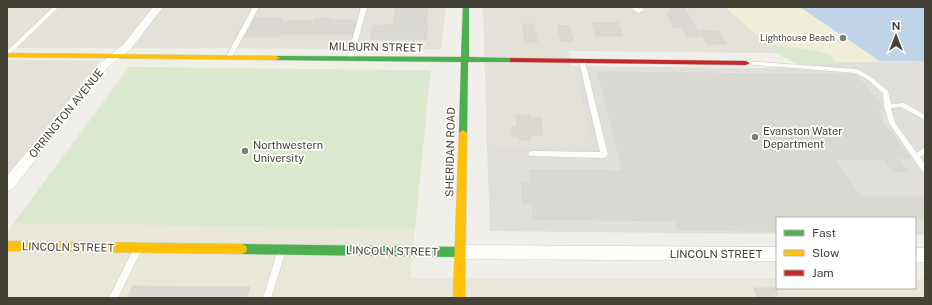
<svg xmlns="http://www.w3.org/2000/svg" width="932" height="305" font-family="'Public Sans',sans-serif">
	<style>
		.residential { fill: #e3e1d8 }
		.industrial { fill: #e1dfda }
		.education { fill: #e9e7da }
		.green { fill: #dae8cd }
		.sand { fill: #f1eed7 }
		.water { fill: #bfd3e9 }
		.building { fill: #d9d8d2; stroke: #d8d6d0 }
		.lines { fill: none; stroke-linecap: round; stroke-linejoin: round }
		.lane-casing { stroke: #cdccc8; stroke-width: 1 }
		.street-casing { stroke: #cdccc8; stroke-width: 1 }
		.fast-casing { stroke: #cdccc2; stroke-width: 1 }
		.slow-casing { stroke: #cdccc2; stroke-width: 1 }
		.jam-casing { stroke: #cdccc2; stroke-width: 1 }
		.lane { fill: #fdfdfc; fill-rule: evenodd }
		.street { fill: #fdfdfc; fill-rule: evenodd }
		.fast { fill: #4caf50; fill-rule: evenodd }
		.slow { fill: #ffc107; fill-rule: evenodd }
		.jam { fill: #c62828; fill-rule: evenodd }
		.poi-dot { fill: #807e76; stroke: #fff; stroke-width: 1.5 }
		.labels { text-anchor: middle; stroke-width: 3.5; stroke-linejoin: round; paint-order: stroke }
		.far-poi-label { font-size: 9px; fill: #444137; stroke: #fff; text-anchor: end }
		.street-label { font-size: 11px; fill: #444137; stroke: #fff }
		.poi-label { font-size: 11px; fill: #444137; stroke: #fff; text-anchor: start }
	</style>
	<rect width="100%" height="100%" fill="#f0efea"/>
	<path class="residential" d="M7,7H446L441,49L7,48Z
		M483,7H725L777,53L568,51L591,147L487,146Z
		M7,60L100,61L7,177Z"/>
	<path class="industrial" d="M925,61V235H915V218H777V234L490,231L487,146L591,147L572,66L761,68L835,62Z"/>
	<path class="education" d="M128,67L431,70L410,278H777V288H915V279H925V298H7V232Z"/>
	<path class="green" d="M725,7L856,62L798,65L777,53Z
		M131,67L430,71L415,229L14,223Z"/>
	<path class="sand" d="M725,7H884L925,61L835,62L830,55L817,51L767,44Z"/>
	<path class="water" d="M800,7H925V61H880Z"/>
	<path class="building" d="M396,7H428L425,24H428L426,39H370L373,26L393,24Z
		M668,7H684L701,37H687L682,27L674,28L666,12H671Z
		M255,18H282L281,21H314L315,18H330L329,20H356L352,34H281L280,37H245Z
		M592,23H618L623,36H596Z
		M523,24H534L537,42H525Z
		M558,25L569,26L573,41H561Z
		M700,31H718L726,44H707Z
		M598,72L856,75L882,106L883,108H876L882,116H878L911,158H897L907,171H893L884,159H835L859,196H925V218H777V231L678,230L675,221L533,219L532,204H523L522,183H531L530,170L623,171Z
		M516,115H529L530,118H541L543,135H530L531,140H520L519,136H512V126H517Z
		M133,286L183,287H250L246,298H127Z
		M754,288H777V298H758Z"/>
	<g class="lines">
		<defs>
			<path id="lane" d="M53,7H59L9,55L7,56V51Z
				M253,7H259L232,57L229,59L227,58L226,57Z
				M361,7H367L353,59L350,61L347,59Z
				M582,59L585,61L608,155L604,158L530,156L528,154L530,152L532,151L600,152L579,61Z
				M746,61L857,69L871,77L888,91L891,104L904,103L925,115V120L901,107L891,108L895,123L917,153L925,147V154L920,157L925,164V172L922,171L889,123L884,106L883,93L867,79L856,73L744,64L743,63Z
				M138,245L141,246L142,249L118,298H109L135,246Z
				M282,246L285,247L286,250L271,298H263L278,250L279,247Z"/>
			<path id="street" d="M153,7H163L131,49L108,67L12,190L7,191V176L100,63L123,45Z
				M631,7H641L644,10L639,13L636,12Z
				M460,245L777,247V261L460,259L455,257L452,252L455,247Z
				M915,248H925V262H915Z"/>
			<path id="fast" d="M463,7H469V57L513,58L517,60L513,62H468L467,133L463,136L459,133L461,62L276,60L272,58L276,56L461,57Z
				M242,244L460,247L464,249L465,252L464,255L460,257L242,254L238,252L237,249L238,246Z"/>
			<path id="slow" d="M7,53L276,56L280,58L276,60L7,57Z
				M463,130L467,133L465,298H453L459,133Z
				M7,241L242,244L246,246L247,249L246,252L242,254L7,251Z"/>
			<path id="jam" d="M510,58L746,61L750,63L746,65L513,62H510Z"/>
		</defs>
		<use href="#lane" class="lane-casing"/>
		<use href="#street" class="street-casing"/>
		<use href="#fast" class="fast-casing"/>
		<use href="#slow" class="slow-casing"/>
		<use href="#jam" class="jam-casing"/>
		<use href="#lane" class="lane"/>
		<use href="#street" class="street"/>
		<use href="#fast" class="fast"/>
		<use href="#slow" class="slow"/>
		<use href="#jam" class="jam"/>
	</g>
	<g class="poi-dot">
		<circle cx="843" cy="38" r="4"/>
		<circle cx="755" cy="137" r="4"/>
		<circle cx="245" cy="151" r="4"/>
	</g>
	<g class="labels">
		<g class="far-poi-label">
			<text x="835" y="41">Lighthouse Beach</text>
		</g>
		<g class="street-label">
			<text transform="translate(376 47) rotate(1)" y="4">MILBURN STREET</text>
			<text transform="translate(66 113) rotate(-51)" y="4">ORRINGTON AVENUE</text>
			<text transform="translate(450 152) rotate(-89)" y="4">SHERIDAN ROAD</text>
			<text transform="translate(68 247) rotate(1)" y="4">LINCOLN STREET</text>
			<text transform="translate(392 251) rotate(1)" y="4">LINCOLN STREET</text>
			<text x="716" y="258">LINCOLN STREET</text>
		</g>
		<g class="poi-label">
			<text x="763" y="135">Evanston Water<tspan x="763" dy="13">Department</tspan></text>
			<text x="253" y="149">Northwestern<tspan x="253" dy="13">University</tspan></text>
		</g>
	</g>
	<rect width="932" height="305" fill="none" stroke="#444137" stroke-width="16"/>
	<rect x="776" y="217" width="140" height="72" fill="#ffffff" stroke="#b4b3af"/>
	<rect x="784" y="230" width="20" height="6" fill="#4caf50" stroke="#b4b3af"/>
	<text x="812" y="237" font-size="12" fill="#444137">Fast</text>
	<rect x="784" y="250" width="20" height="6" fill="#ffc107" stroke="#b4b3af"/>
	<text x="812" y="257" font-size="12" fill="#444137">Slow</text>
	<rect x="784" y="270" width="20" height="6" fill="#c62828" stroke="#b4b3af"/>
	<text x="812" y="277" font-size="12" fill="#444137">Jam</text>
	<g transform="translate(896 36)" stroke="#ffffff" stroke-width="3" paint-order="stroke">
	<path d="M0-3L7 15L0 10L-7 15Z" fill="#444137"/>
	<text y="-6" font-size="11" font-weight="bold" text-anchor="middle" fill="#444137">N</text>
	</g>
</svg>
